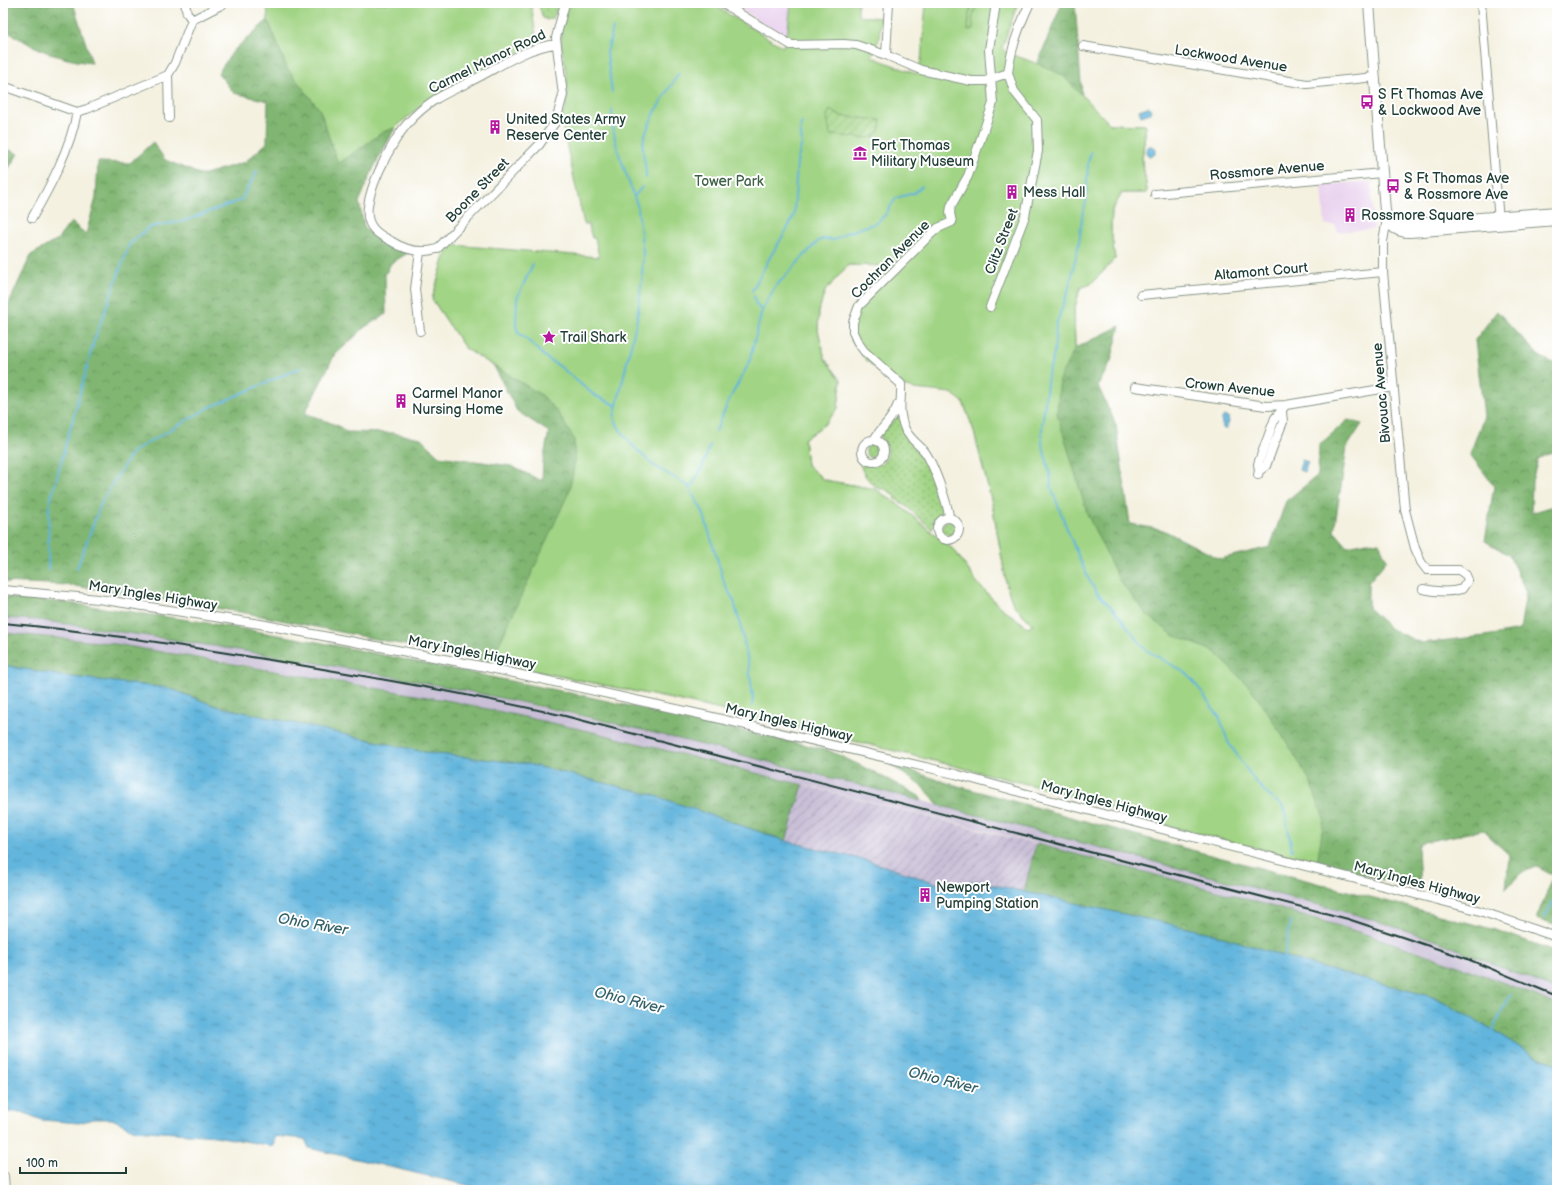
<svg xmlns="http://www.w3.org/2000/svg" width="1560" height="1193" font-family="'Balsamiq Sans',sans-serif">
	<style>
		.built { fill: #e9d2ee }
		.industrial { fill: url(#industrial-furrows) }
		.railway { fill: #c9bfd7 }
		.grass { fill: url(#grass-dots); stroke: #60885c }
		.forest { fill: url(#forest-crowns); stroke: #507a53 }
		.park { fill: #a1d484; stroke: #60885c; fill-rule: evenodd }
		.garden { fill: url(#garden-furrows); stroke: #60885c }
		.water { fill: url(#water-ripples); stroke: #407988 }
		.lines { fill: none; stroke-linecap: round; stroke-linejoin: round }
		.stream { stroke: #62b5dd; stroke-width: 2 }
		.minor-casing { stroke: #8a978a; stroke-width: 10 }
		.major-casing { stroke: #8a978a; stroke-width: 12 }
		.minor { stroke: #fff; stroke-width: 8 }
		.major { stroke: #fff; stroke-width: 10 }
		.rail { stroke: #1f3d34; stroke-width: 2 }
		.labels { text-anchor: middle; stroke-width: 4; stroke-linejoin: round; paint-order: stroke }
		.street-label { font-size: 14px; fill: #1f3d34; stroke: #fff }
		.poi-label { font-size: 14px; fill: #1f3d34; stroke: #fff; text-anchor: start }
		.park-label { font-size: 14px; fill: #406348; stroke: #fff }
		.water-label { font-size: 15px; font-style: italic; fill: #336167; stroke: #fff }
	</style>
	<defs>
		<pattern id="industrial-furrows" width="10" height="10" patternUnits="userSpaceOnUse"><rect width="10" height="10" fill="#c9bfd7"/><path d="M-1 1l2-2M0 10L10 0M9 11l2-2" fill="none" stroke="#a39caf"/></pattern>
		<pattern id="grass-dots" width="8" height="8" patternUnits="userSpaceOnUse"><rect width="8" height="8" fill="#a1d484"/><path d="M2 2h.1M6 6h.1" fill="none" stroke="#83ad6d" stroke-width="1.8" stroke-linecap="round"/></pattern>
		<pattern id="forest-crowns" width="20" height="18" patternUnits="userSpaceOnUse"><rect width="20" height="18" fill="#80b672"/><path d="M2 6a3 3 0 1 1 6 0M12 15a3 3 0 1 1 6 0" fill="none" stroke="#68955e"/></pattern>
		<pattern id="garden-furrows" width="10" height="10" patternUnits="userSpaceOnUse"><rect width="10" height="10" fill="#a1d484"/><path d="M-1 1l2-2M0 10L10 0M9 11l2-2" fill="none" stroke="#83ad6d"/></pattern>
		<pattern id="water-ripples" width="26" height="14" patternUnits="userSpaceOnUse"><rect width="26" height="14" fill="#62b5dd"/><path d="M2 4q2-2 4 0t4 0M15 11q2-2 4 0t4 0" fill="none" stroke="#5094b4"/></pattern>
	</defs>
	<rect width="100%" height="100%" fill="#fff"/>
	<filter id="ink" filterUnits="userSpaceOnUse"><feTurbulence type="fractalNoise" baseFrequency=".025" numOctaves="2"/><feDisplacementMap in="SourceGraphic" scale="8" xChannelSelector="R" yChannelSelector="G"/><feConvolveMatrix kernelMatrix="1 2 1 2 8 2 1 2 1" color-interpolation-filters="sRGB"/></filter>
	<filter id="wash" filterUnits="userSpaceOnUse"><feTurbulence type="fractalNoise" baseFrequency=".012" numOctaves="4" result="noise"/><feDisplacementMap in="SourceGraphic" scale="16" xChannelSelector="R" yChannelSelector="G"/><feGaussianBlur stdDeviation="0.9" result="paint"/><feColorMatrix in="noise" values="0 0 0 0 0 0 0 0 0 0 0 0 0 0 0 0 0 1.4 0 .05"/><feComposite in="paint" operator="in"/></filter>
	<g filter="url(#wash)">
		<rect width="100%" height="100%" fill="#f4f1e0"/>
		<path class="built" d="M731,3H791L787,36L769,27Z
			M1371,181L1374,229L1337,232L1336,225H1325L1322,185Z"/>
		<path class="industrial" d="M803,785L1036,844L1024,892L976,881L938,919L893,870L869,861L786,841Z"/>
		<path class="railway" d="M3,618L39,620L282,656L468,691L663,735L1029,828L1361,916L1435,940L1555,989L1557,990V1005L1529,992L1414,950L1280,908L1000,834L593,732L451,701L279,671L109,643L3,633Z"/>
		<path class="grass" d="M538,3H561L553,18L547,20L543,18Z
			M898,416L923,457L943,505C943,514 934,520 932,529L905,505L895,499L896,496L883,488L881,490C867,481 860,472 859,455C869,471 890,468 887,447L881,439V434Z
			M866 451a7 7 0 1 1 14 0a7 7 0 1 1-14 0Z
			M942 528a7 7 0 1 1 14 0a7 7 0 1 1-14 0Z"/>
		<path class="forest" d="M3,3H73L92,63C57,60 33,47 3,29Z
			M1062,3H1075L1082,97L1110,124L1146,125L1142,159L1147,190L1146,193H1122L1112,210L1111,229L1115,259L1091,284L1080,288L1074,311L1075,348L1120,326L1111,361L1098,386L1116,425L1130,524L1163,530L1220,559L1270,547L1286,501L1318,475L1319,445L1348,420L1362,424L1347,447L1334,531L1347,546L1367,542L1379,543L1387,560L1368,583V608L1391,629L1421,643L1485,636L1520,630L1526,592L1509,555L1485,541L1494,486L1470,454L1484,416L1475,340L1497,311L1539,356L1557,365V450L1538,459L1532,481L1531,513L1557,505V926L1536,919L1554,875L1537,866L1520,874L1506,889L1509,855L1483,830L1424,842L1418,846L1420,889L1168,826L1051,790L867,744L682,701L246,613L69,585L3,582V316L31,255L57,240L71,222L86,234L96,198L98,162L130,163L153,142L165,160L202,175L245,162L267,143L268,101L234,93L218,73L234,50L268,20L287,68L320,110L338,163L383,132L395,128L374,167L359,202L364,227L381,243L408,253L391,263L385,275L386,314L365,327L334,356L305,413L339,426L346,432L392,433L421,438L439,456L511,466L542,481L543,461L549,432L517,411L494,366L465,348L432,299L446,253L570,286L607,254L892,265H848L825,291L819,310L818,330L825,359L841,380L838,408L825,424L804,439L807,465L824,480L875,489L899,505L955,551L978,584L1000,607L1029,628L1033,625L1013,604L1007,587L992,503L973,428L963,402L1029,84Z
			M3,147L18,154L3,177Z
			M3,597L68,603L196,621L313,641L585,696L828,750L874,772L919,796L922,801C794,769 667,734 539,706C374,670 207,644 39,620L3,618Z
			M3,633L109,643L451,701L593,732L803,785L786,841L653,795L528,764L429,753L216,706L168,688L63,676L3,665Z
			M887,762L944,782L1161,842L1496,930L1557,952V990L1435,940L1361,916L938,805C926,785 905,776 887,762Z
			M1036,844C1175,880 1315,914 1450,963C1486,976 1522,989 1557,1005V1064L1532,1055L1488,1027L1433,997L1322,968L1210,933L1024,892Z"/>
		<path class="park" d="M267,3H531L537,43L424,103L395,128L383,132L338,164L320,110L287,68L268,20Z
			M569,3H710L783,47L787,36L791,3H858V16L881,18L879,39L872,57L916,74L921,61L926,3H1018L1002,48L1006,52L1046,67L1062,75L1110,124L1146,125L1142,159L1147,190L1146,193H1122L1112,210L1111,229L1115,259L1091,284L1080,288L1074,311L1075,348L1060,377L1057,413L1088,516L1119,580L1146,614L1173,635L1215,652L1253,691L1286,741L1310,781L1324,819L1317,863L1168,826L1051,790L867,744L682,701L491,662L569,492L575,462L574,439L558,413L543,396L465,348L432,299L446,253L453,245L599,257L595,238H592L588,224H584L561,120C569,103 568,84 565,65C564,57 561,48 561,40C561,27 566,15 569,3ZM848,265L891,266L860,297L852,307L848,328L851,340L865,359L893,384L914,389L951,393L963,402L973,428L992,503L1007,587L1013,604L1033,625L1028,628L1000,607L978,584L955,551L899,505L875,489L824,480L807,465L804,439L825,424L838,408L841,380L825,359L818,330L819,310L825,291Z"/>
		<path class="garden" d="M974,3H980C970,16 973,15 973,30L968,31L969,13Z
			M830,110L841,116L881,120L880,130L874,137L866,138L830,135L827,116Z"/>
		<path class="water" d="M1148,107L1151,109L1150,113L1141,116L1139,110Z
			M1146 151a5 5 0 1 1 10 0a5 5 0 1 1-10 0Z
			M1224,416L1228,417L1229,422L1226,430L1223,428L1221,420Z
			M1302,460L1308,462L1304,472L1299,470Z
			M3,665L63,676L168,688L216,706L429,753L528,764L653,795L786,841L869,861L942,885L976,881L1210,933L1322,968L1433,997L1488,1027L1532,1055L1557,1064V1190H488L309,1148L305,1139L275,1136L273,1146L215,1136L135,1130L112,1119H93L79,1123L42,1120L22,1112H3Z"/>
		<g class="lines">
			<path class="stream" d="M612,92L607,53L613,28
				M612,110L613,128L617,148L638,208L643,253L642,279L637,319L614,418L619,428L632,445L653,465L688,486L703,512L725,585L734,601L742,632L749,667L753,697L752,707
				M1091,152L1088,163L1086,202L1082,217L1079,243L1069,288L1056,325L1054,354L1048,375L1042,428V443L1050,473L1051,487L1071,539L1089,580L1097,593L1114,610L1146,650L1186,673L1195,683L1220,718L1228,742L1255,781L1268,795L1284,807L1292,850
				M646,178C647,164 640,151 644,138C651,115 667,93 679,73
				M634,197L642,187
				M533,264L517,298L516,325L518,333C533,341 542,359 558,365L594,395L615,405
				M752,291L770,257L789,226L794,215L797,162L802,143L800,127L802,123
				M754,296L756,305L762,310
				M716,431L729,400L749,363L762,310L776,286L818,241L823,239L834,240L846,233L876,223L885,215L896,198L914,193L922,186
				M690,489L702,468L710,445
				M77,568L102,501L132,452L208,408L300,368
				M48,570L49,506L94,341L129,245L149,227L184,221L241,200L257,171
				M1544,918L1557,895
				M1284,959L1290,921
				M1492,1031L1511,994"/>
		</g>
	</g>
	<g filter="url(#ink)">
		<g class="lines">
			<defs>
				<path id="minor" d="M185,3L187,13L192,20
					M722,3L791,45L844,44L856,45L886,55L921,70L971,81H985L1008,73C1011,48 1019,26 1030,3
					M1481,3L1499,221
					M556,44C527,47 499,67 473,80C460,87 445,93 433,101C424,107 415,115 408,123C392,140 361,199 369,221C372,231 382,236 391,241C405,250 420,254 437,249L539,145L556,121L563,95L556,38L565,3
					M1083,46L1307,84L1375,77
					M886,55L889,3
					M168,75L169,118
					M3,86L77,112L87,109L168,75L175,63L192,20L225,3
					M1155,194L1382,173
					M32,218C51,185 70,149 77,112
					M1387,219L1383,241V272L1405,510L1415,548L1421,562L1427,570H1459L1466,575L1468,580L1462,589C1449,593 1437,592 1423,589
					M420,252L415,289L420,331
					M1141,295L1383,272
					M990,307L1025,216L1038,151L1037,120L1014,91L1008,73
					M1135,387L1266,406L1286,405L1393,387
					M862 451a11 11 0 1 1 22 0a11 11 0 1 1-22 0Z
					M876,441L875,438C883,425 892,421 898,404
					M1259,471L1258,464L1275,418L1286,405
					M1258,475L1259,471L1266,466L1274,444L1283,422L1282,412
					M949,518C949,506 933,463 925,452C919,445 909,438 905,429C897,412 902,400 901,384L864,351L857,341L853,332V322L859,306L930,235L938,228L952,222L950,213L951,206L968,176L993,103L989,50L996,3
					M937 529a11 11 0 1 1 22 0a11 11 0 1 1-22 0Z
					M3,590L98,599L260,624L486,667L708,716L955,774L1045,799L1477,910L1557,937
					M4,1176L5,1190"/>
				<path id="major" d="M1369,3L1385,211C1389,225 1394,232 1410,232L1557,220
					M1387,219L1403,224L1557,212"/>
			</defs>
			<use href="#minor" class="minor-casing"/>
			<use href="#major" class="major-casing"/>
			<use href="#minor" class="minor"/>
			<use href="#major" class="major"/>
			<path class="rail" d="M3,623C91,631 177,645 264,659C365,676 465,693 565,716L1348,919L1465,958L1557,996"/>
		</g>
	</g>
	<defs>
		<symbol id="bus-bare" viewBox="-9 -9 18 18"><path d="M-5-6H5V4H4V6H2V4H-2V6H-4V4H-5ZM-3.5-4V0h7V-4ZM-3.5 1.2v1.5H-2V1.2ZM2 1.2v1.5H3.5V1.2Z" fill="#b5179e" stroke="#fff" stroke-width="2.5" paint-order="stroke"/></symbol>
		<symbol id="building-bare" viewBox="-9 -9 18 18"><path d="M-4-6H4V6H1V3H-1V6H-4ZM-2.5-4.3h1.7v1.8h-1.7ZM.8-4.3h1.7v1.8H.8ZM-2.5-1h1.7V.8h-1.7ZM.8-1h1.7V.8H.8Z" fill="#b5179e" stroke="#fff" stroke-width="2.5" paint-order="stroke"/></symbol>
		<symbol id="museum-bare" viewBox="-9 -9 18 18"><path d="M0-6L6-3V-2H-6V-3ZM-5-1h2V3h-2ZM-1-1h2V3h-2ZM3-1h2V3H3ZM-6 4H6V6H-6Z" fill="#b5179e" stroke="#fff" stroke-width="2.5" paint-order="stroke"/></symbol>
		<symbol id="sight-bare" viewBox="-9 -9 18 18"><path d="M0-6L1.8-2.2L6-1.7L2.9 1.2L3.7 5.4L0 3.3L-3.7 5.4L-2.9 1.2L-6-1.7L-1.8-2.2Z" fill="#b5179e" stroke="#fff" stroke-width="2.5" paint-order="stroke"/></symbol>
	</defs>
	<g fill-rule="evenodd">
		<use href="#bus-bare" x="1357" y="92" width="20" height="20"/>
		<use href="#building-bare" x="485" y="117" width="20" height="20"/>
		<use href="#museum-bare" x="850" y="143" width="20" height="20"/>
		<use href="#bus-bare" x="1383" y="176" width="20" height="20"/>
		<use href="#building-bare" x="1002" y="182" width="20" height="20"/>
		<use href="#building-bare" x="1340" y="205" width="20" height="20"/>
		<use href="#sight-bare" x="539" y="327" width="20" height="20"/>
		<use href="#building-bare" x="391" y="391" width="20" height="20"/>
		<use href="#building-bare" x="915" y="885" width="20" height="20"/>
	</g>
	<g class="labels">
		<g class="street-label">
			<text transform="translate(1231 58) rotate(9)" y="5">Lockwood Avenue</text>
			<text transform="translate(487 61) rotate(-26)" y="5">Carmel Manor Road</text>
			<text transform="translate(1267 170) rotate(-5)" y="5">Rossmore Avenue</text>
			<text transform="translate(477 190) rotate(-46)" y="5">Boone Street</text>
			<text transform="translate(1001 241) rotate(-69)" y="5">Clitz Street</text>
			<text transform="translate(890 259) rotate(-45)" y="5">Cochran Avenue</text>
			<text transform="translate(1261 271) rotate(-5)" y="5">Altamont Court</text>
			<text transform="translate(1230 387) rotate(6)" y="5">Crown Avenue</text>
			<text transform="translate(1381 393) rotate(-95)" y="5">Bivouac Avenue</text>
			<text transform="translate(153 595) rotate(9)" y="5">Mary Ingles Highway</text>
			<text transform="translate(472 652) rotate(11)" y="5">Mary Ingles Highway</text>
			<text transform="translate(789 722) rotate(13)" y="5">Mary Ingles Highway</text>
			<text transform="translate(1104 801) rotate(15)" y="5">Mary Ingles Highway</text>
			<text transform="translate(1417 882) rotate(15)" y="5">Mary Ingles Highway</text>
		</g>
		<g class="poi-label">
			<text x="1378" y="99">S Ft Thomas Ave<tspan x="1378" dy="16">&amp; Lockwood Ave</tspan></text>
			<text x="506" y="124">United States Army<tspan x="506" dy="16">Reserve Center</tspan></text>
			<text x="871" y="150">Fort Thomas<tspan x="871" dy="16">Military Museum</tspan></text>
			<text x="1404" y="183">S Ft Thomas Ave<tspan x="1404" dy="16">&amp; Rossmore Ave</tspan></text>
			<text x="1023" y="197">Mess Hall</text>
			<text x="1361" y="220">Rossmore Square</text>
			<text x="560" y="342">Trail Shark</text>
			<text x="412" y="398">Carmel Manor<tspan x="412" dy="16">Nursing Home</tspan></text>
			<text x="936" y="892">Newport<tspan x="936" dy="16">Pumping Station</tspan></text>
		</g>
		<g class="park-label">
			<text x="729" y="186">Tower Park</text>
		</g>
		<g class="water-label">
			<text transform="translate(313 924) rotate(10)" y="5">Ohio River</text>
			<text transform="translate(629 1000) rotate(14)" y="5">Ohio River</text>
			<text transform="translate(943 1080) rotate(14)" y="5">Ohio River</text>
		</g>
	</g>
	<rect width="1560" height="1193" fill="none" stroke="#fff" stroke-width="16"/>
	<path d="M20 1167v6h106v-6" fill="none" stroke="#1f3d34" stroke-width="2"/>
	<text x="26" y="1167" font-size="12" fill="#1f3d34" stroke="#ffffff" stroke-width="3" paint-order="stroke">100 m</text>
</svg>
